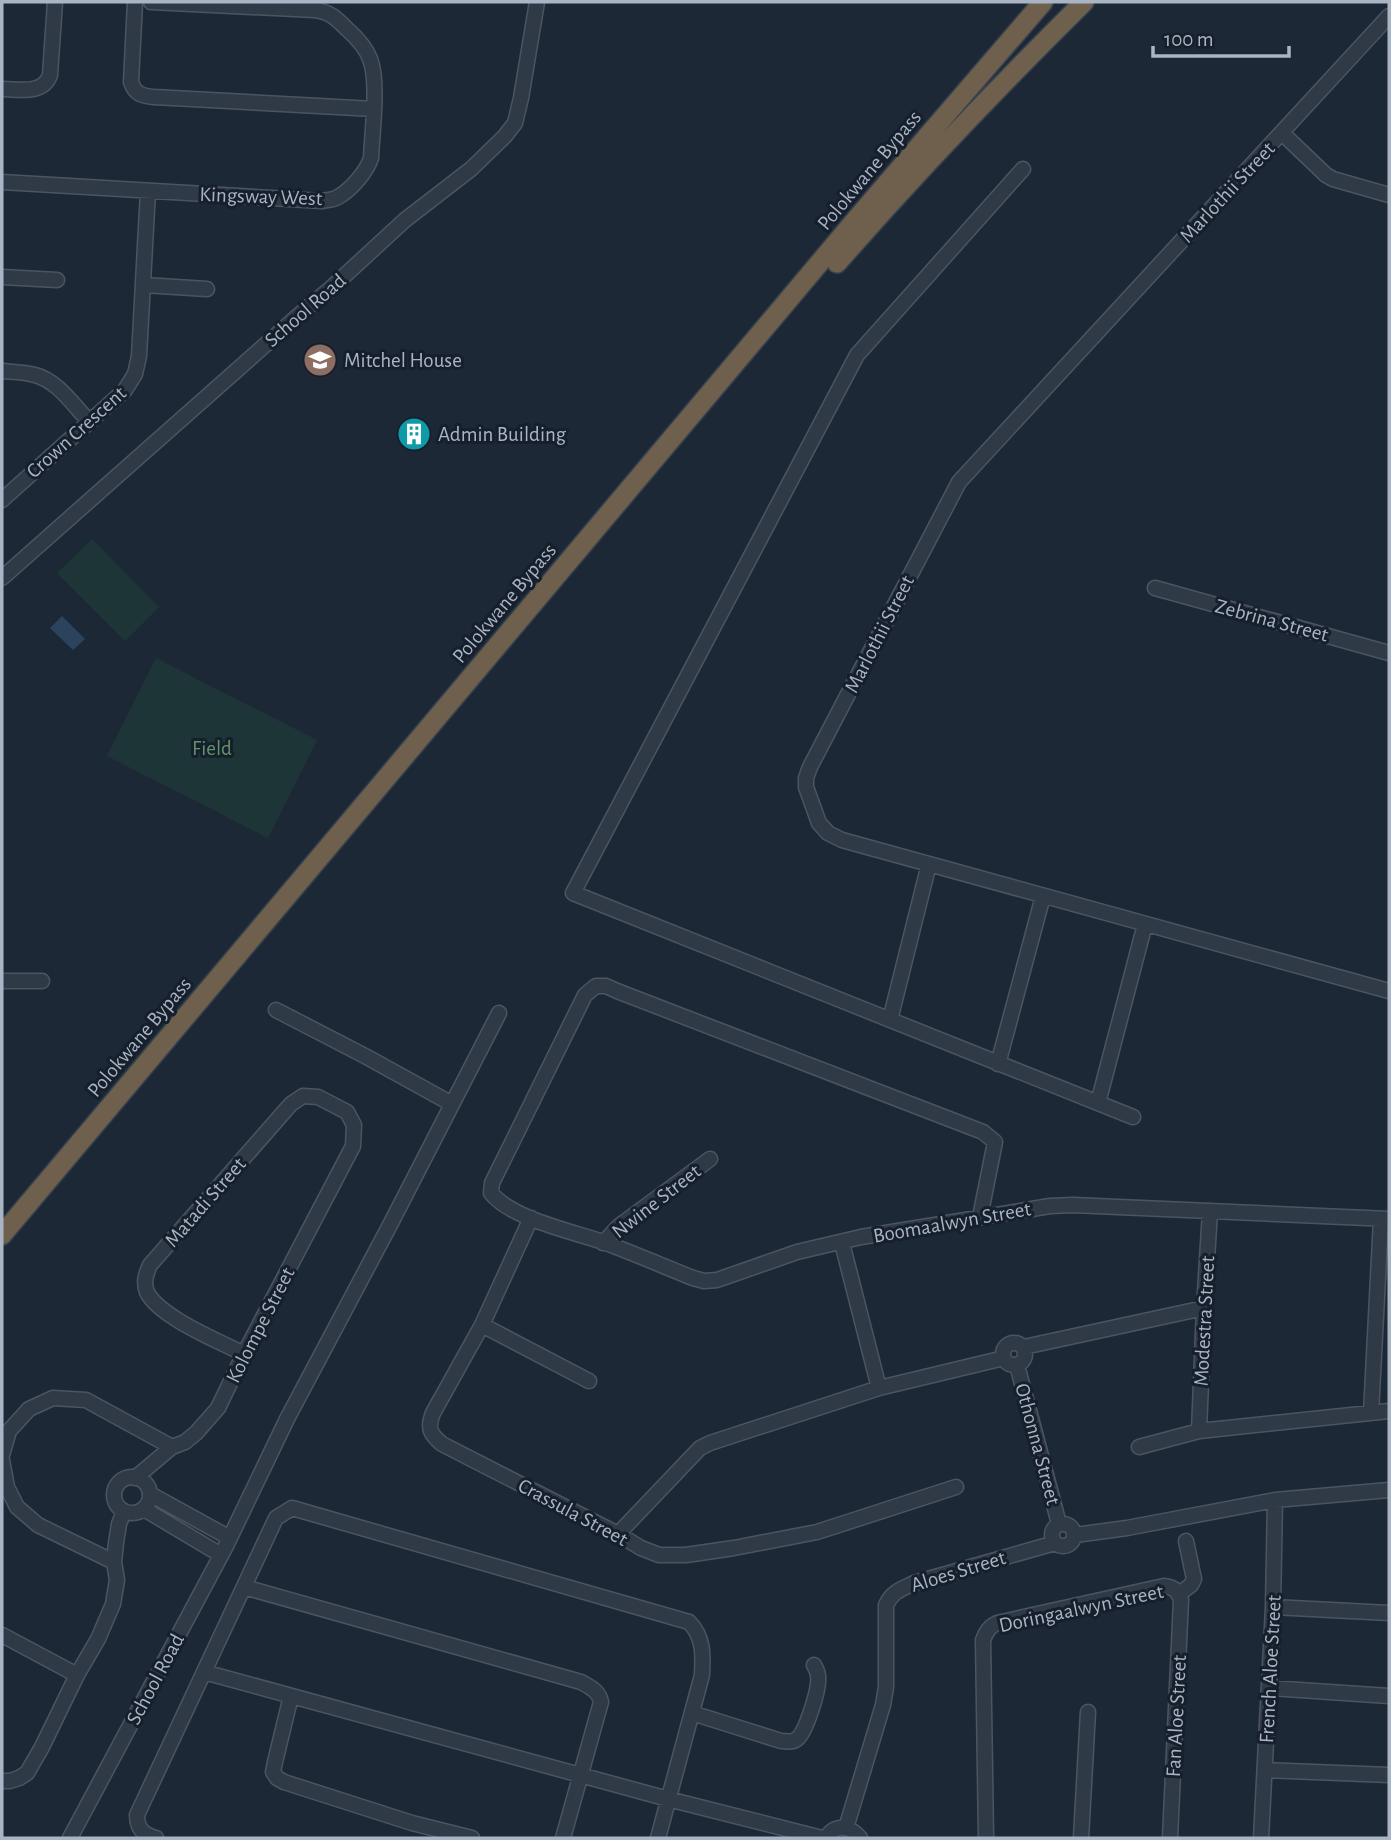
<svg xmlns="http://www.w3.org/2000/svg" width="1391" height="1840" font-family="'Alegreya Sans',sans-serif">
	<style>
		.green { fill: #1e3538 }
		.water { fill: #2c435e }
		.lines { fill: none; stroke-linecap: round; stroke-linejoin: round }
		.minor-casing { stroke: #4b5562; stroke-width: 17 }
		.highway-casing { stroke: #38424e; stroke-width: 22 }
		.minor { stroke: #303a47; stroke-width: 14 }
		.highway { stroke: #6e604c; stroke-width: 19 }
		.labels { text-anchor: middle; stroke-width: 6; stroke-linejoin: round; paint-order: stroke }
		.street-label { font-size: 21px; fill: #a9b5c5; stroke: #161f2b }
		.poi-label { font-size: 21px; fill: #a9b5c5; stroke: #161f2b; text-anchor: start }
		.park-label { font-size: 21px; fill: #5f966a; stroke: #161f2b }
	</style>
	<rect width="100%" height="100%" fill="#1c2836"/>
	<path class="green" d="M92,539L159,607L125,641L57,573Z
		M156,658L317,740L268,838L107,756Z"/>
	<path class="water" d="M62,616L85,639L73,650L50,628Z"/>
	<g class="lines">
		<defs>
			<path id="minor" d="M135,2L131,82C135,94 142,96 154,97L374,109
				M1389,16L959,482L810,767L806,778V787L819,823L828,833L842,840L1389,991
				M2,89C19,89 43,95 50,75L55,2
				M1282,133L1326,175L1333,179L1389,195
				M1023,169L857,355L573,893L1133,1117
				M2,182L322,201C328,200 333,200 338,197C351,190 367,171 371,158C372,133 379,81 370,59C366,48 356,37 347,29C336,18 330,12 315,10L151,2
				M2,277L57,280
				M144,285L207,289
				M2,371C13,372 24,372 35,375C58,381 73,405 89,421
				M2,500L125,390L135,374L139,356L148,191
				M2,578L308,307L330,289L405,220L471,169L505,136L515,123L521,98L537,2
				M1155,588L1389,653
				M2,981H42
				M276,1010L365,1056L452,1104
				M890,1020L929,864
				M998,1064L1043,896
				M1098,1103L1145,924
				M980,1217L995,1142L983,1132L617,991L606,986H596L585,995L492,1183L491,1193C512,1219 571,1231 603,1242C633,1253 663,1266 693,1278L704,1281L717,1280L797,1252L861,1237L1050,1206L1073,1205L1389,1219
				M531,1218L482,1325L433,1413C427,1428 430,1434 442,1444L618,1534L641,1548L659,1555H686L734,1548L817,1532L956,1487
				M603,1243L619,1226L710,1159
				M842,1243L879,1388
				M482,1325L589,1381
				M1003 1354a11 11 0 1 1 22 0a11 11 0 1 1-22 0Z
				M1024,1347L1204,1308
				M1017,1365L1059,1524
				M1371,1413L1381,1219
				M1199,1431L1204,1308L1210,1211
				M1139,1447L1199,1431L1389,1411
				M2,1455L9,1431L29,1409L53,1398L86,1400L172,1447
				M2,1460L7,1487L17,1507L38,1525L114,1562
				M114 1495a18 18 0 1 1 36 0a18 18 0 1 1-36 0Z
				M135,1478L172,1447L185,1442L196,1433L218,1408L244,1354L353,1146L354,1125L347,1112L318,1097L303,1096L291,1104L150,1265C146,1274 143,1282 147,1292C159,1317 219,1341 244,1354
				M150,1494L230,1538
				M144,1509L221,1555
				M1052 1535a11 11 0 1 1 22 0a11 11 0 1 1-22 0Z
				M618,1534L700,1448L710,1443L879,1388L1004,1358
				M1075,1535L1127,1528L1275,1500L1389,1490
				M244,1587L581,1682C590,1687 599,1691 601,1702L563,1838
				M1179,1594L1191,1585L1194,1579L1186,1541
				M1273,1607L1389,1613
				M2,1635L77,1675
				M204,1672L668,1799L822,1838
				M1269,1688L1389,1696
				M291,1696L275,1762L273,1772L277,1778L284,1782L412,1823L472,1838
				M692,1713L781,1741C787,1741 792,1743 797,1739C806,1732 820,1688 818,1676C818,1672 816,1669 814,1665
				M1265,1770L1389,1775
				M2,1781H10L19,1778L27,1773L42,1747L77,1675L98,1639L113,1604L117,1580L114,1562L116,1543L119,1524L124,1511
				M846,1828L883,1705L886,1687V1605C892,1592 901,1589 914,1583L1055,1543
				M70,1838L226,1546L287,1419L391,1223L499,1013
				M156,1838C143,1835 137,1828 137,1815L276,1518L292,1508L689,1622C704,1637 703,1655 702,1675L658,1838
				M826,1838C835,1824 850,1825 860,1838
				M986,1838L983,1640C986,1632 989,1627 997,1623L1164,1586C1174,1587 1178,1591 1181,1600L1170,1838
				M1081,1838L1088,1712
				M1261,1838L1273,1607L1275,1500"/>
			<path id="highway" d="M837,263C916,173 999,86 1084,2
				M2,1235L858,217L1043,2"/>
		</defs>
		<use href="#minor" class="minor-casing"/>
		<use href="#highway" class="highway-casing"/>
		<use href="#minor" class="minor"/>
		<use href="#highway" class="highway"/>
	</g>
	<defs>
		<symbol id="school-disc" viewBox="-11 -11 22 22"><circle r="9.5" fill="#8d6e63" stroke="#161f2b"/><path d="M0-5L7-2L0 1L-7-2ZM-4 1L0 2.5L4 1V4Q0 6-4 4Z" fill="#fff"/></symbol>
		<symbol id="building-disc" viewBox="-11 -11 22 22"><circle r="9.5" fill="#0f9aa8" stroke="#161f2b"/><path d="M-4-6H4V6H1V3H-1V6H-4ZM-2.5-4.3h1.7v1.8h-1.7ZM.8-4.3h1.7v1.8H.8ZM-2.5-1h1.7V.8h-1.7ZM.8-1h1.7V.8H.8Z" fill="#fff"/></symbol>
	</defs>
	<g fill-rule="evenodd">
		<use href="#school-disc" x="301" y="341" width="38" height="38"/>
		<use href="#building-disc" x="395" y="415" width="38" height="38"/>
	</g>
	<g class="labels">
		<g class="street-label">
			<text transform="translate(869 170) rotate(-50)" y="7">Polokwane Bypass</text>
			<text transform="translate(1227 192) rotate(-47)" y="7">Marlothii Street</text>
			<text transform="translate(261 196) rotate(2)" y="7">Kingsway West</text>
			<text transform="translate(305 310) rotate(-41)" y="7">School Road</text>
			<text transform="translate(76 432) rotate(-42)" y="7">Crown Crescent</text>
			<text transform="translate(504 603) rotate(-50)" y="7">Polokwane Bypass</text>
			<text transform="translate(1272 620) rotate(15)" y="7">Zebrina Street</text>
			<text transform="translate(879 634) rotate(-63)" y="7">Marlothii Street</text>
			<text transform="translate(139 1037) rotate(-50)" y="7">Polokwane Bypass</text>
			<text transform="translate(656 1201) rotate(-38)" y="7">Nwine Street</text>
			<text transform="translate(205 1202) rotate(-49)" y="7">Matadi Street</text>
			<text transform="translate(952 1222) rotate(-10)" y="7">Boomaalwyn Street</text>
			<text transform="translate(1204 1321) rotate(-87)" y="7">Modestra Street</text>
			<text transform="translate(260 1325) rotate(-63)" y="7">Kolompe Street</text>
			<text transform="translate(1038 1444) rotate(75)" y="7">Othonna Street</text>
			<text transform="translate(573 1512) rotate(28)" y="7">Crassula Street</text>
			<text transform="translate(958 1571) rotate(-17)" y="7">Aloes Street</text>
			<text transform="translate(1081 1608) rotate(-12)" y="7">Doringaalwyn Street</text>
			<text transform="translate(1270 1669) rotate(-87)" y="7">French Aloe Street</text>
			<text transform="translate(155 1679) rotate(-62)" y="7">School Road</text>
			<text transform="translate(1176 1716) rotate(-87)" y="7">Fan Aloe Street</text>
		</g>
		<g class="poi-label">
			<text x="344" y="367">Mitchel House</text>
			<text x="438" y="441">Admin Building</text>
		</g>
		<g class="park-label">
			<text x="212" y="755">Field</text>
		</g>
	</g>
	<rect width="1391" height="1840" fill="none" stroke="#a9b5c5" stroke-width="7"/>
	<path d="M1153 46v10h136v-10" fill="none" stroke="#a9b5c5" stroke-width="3.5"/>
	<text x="1164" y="46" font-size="21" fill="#a9b5c5" stroke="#161f2b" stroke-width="5" paint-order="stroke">100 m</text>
</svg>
